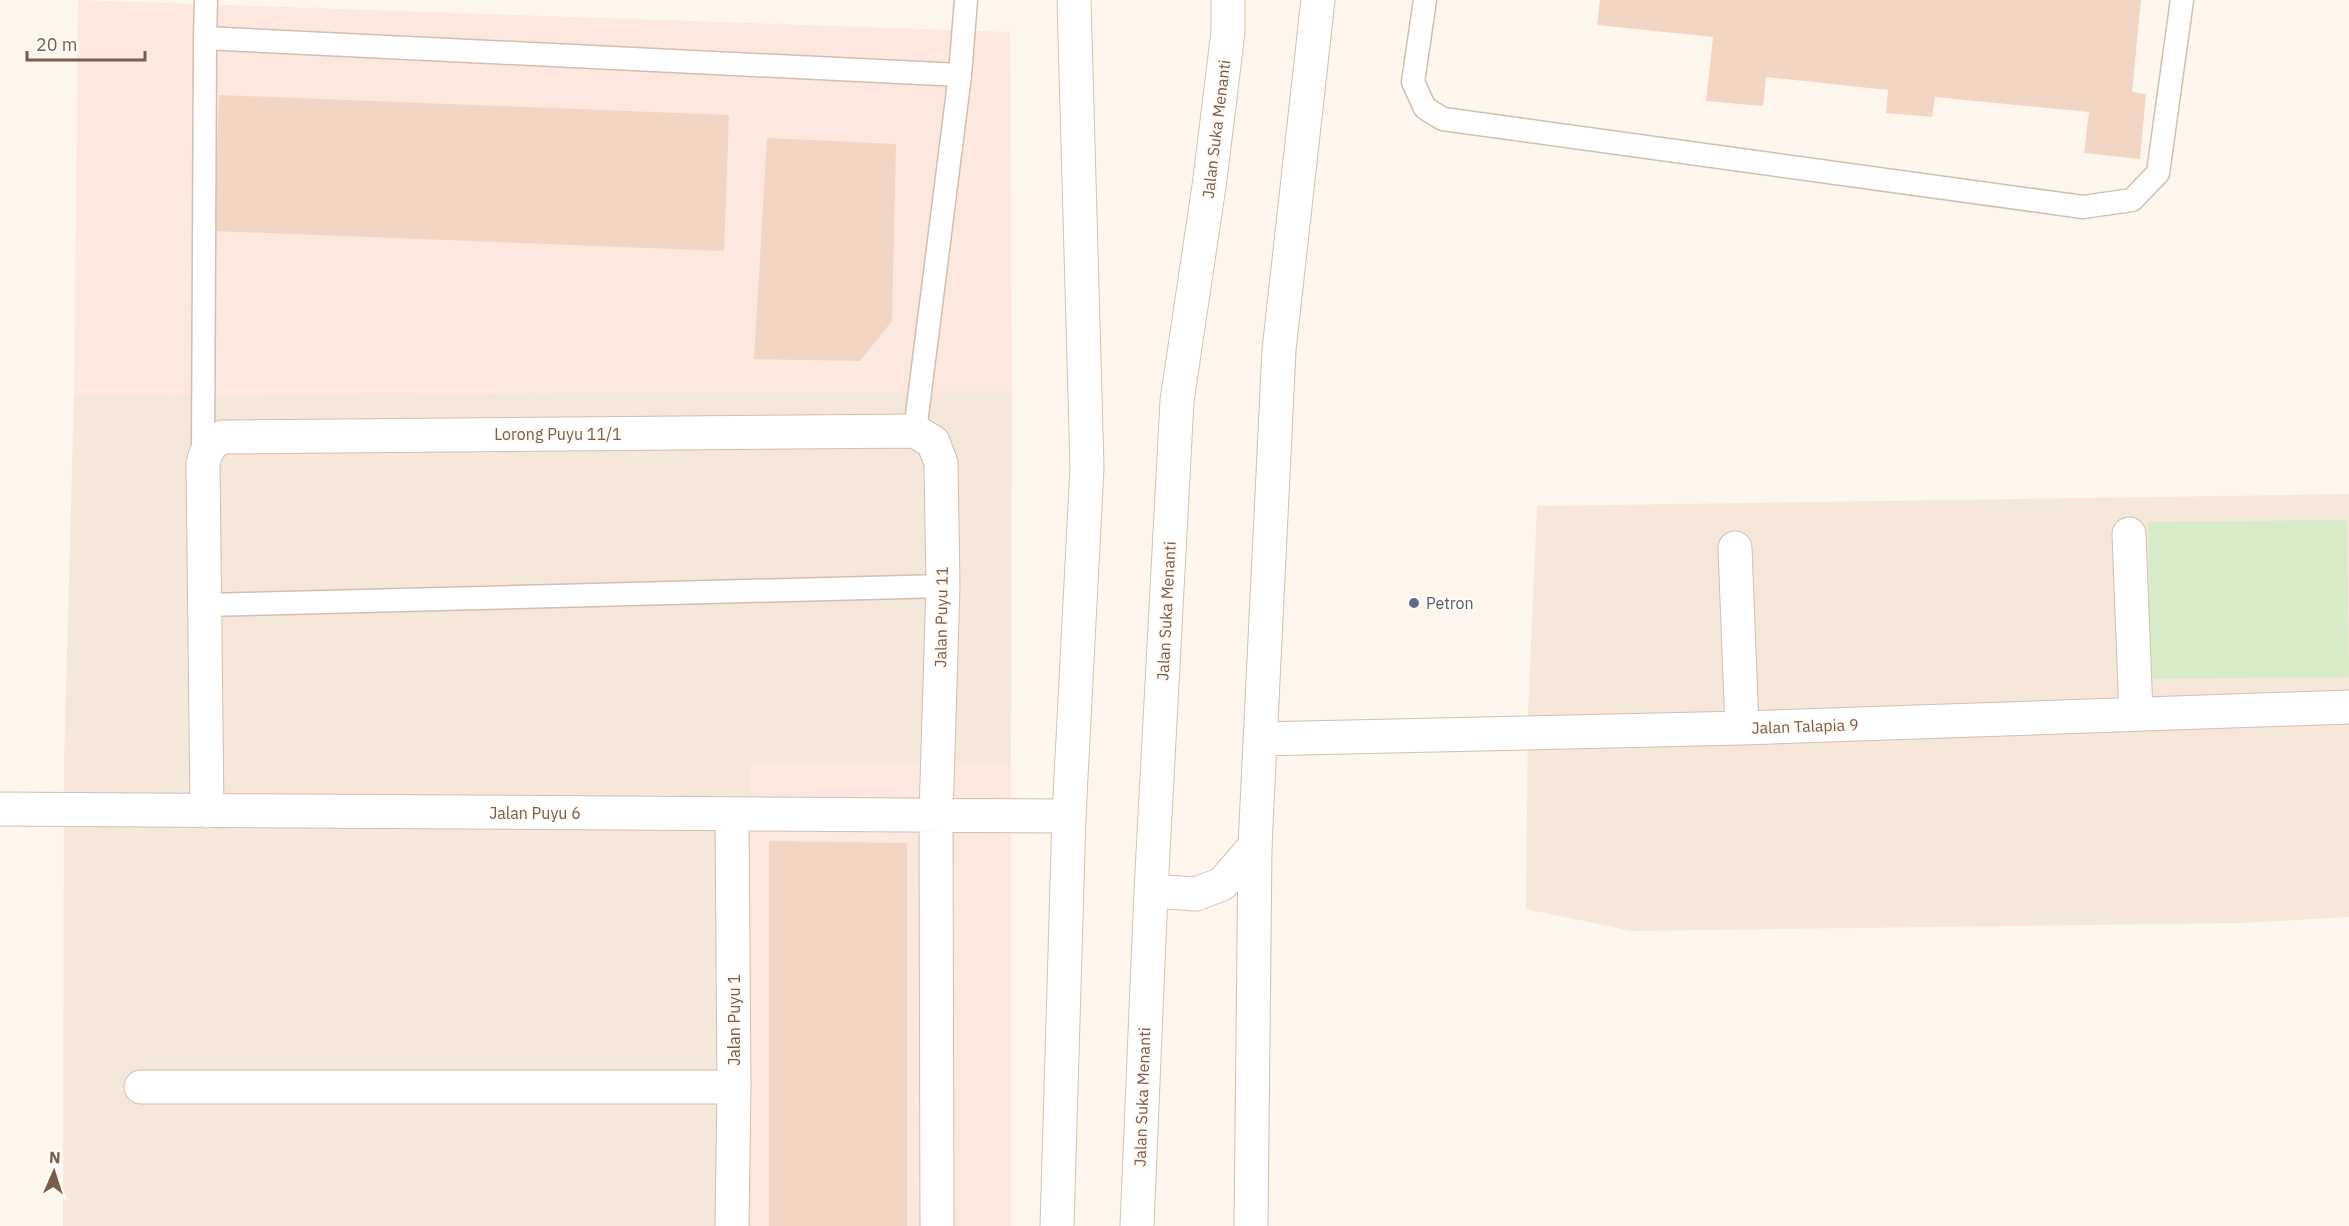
<svg xmlns="http://www.w3.org/2000/svg" width="2349" height="1226" font-family="'IBM Plex Sans',sans-serif">
	<style>
		.residential { fill: #f5e8da }
		.commercial { fill: #fde8e0 }
		.green { fill: #d8ecc9 }
		.building { fill: #f3d5c3 }
		.lines { fill: none; stroke-linecap: round; stroke-linejoin: round }
		.lane-casing { stroke: #d1beb0; stroke-width: 25 }
		.street-casing { stroke: #d1beb0; stroke-width: 35 }
		.secondary-casing { stroke: #d6c0b0; stroke-width: 35 }
		.lane { stroke: #fff; stroke-width: 22 }
		.street { stroke: #fff; stroke-width: 33 }
		.secondary { stroke: #fff; stroke-width: 33 }
		.service-dot { fill: #5c6f8a; stroke: #fffaf3; stroke-width: 2 }
		.labels { text-anchor: middle; stroke-width: 4.5; stroke-linejoin: round; paint-order: stroke }
		.street-label { font-size: 16px; fill: #7a5c4d; stroke: #fffaf3 }
		.service-label { font-size: 16px; fill: #4e5e75; stroke: #fffaf3; text-anchor: start }
	</style>
	<rect width="100%" height="100%" fill="#fdf6ec"/>
	<path class="residential" d="M1012,391L1011,764L750,765L752,1226H63L64,766L74,394Z
		M2349,494V917L2241,923L1632,931L1526,909L1528,713L1537,506Z"/>
	<path class="commercial" d="M78,0L1010,32L1012,391L74,394Z
		M1011,764V1226H752L750,765Z"/>
	<path class="green" d="M2347,520L2349,677L2150,679L2148,522Z"/>
	<path class="building" d="M1600,0H2141L2132,92L2146,94L2140,159L2084,153L2089,112L1935,97L1932,117L1886,113L1888,90L1766,77L1763,106L1706,101L1713,37L1597,25Z
		M219,95L729,115L724,251L214,231Z
		M767,138L896,144L892,321L860,361L754,359Z
		M769,841L907,843V1226H769Z"/>
	<g class="lines">
		<defs>
			<path id="lane" d="M206,0L205,38L960,75L966,0
				M1425,0L1413,82L1425,108L1443,119L2083,207L2132,200L2158,173L2182,0
				M915,431L960,75
				M203,459L205,38
				M205,605L943,586"/>
			<path id="street" d="M2129,534L2136,714
				M1735,548L1742,728
				M1260,739L1742,728L2349,707
				M0,809L1069,816
				M207,811L203,464C206,450 210,443 223,437L915,431L933,442L941,463L943,586L936,815L937,1226
				M732,814L734,1087L732,1226
				M141,1087H734
				M1251,1226L1255,846L1279,350L1318,0"/>
			<path id="secondary" d="M1151,891L1196,894L1222,884L1255,846
				M1057,1226L1069,816L1087,467L1074,0
				M1137,1226L1151,891L1177,401L1210,179L1228,32V0"/>
		</defs>
		<use href="#lane" class="lane-casing"/>
		<use href="#street" class="street-casing"/>
		<use href="#secondary" class="secondary-casing"/>
		<use href="#lane" class="lane"/>
		<use href="#street" class="street"/>
		<use href="#secondary" class="secondary"/>
	</g>
	<circle class="service-dot" cx="1414" cy="603" r="6"/>
	<g class="labels">
		<g class="street-label">
			<text transform="translate(1216 129) rotate(-83)" y="6">Jalan Suka Menanti</text>
			<text x="558" y="440">Lorong Puyu 11/1</text>
			<text transform="translate(1166 611) rotate(-87)" y="6">Jalan Suka Menanti</text>
			<text transform="translate(941 617) rotate(-89)" y="6">Jalan Puyu 11</text>
			<text transform="translate(1805 726) rotate(-2)" y="6">Jalan Talapia 9</text>
			<text x="535" y="819">Jalan Puyu 6</text>
			<text transform="translate(734 1020) rotate(-90)" y="6">Jalan Puyu 1</text>
			<text transform="translate(1142 1097) rotate(-88)" y="6">Jalan Suka Menanti</text>
		</g>
		<g class="service-label">
			<text x="1426" y="609">Petron</text>
		</g>
	</g>
	<g transform="translate(54 1172) rotate(3)" stroke="#fffaf3" stroke-width="4.5" paint-order="stroke">
	<path d="M0-4.5L10 22L0 15L-10 22Z" fill="#7a5c4d"/>
	<text y="-9" font-size="16" font-weight="bold" text-anchor="middle" fill="#7a5c4d">N</text>
	</g>
	<path d="M27 51v9h118v-9" fill="none" stroke="#7a5c4d" stroke-width="3"/>
	<text x="36" y="51" font-size="18" fill="#7a5c4d" stroke="#fffaf3" stroke-width="4.5" paint-order="stroke">20 m</text>
</svg>
